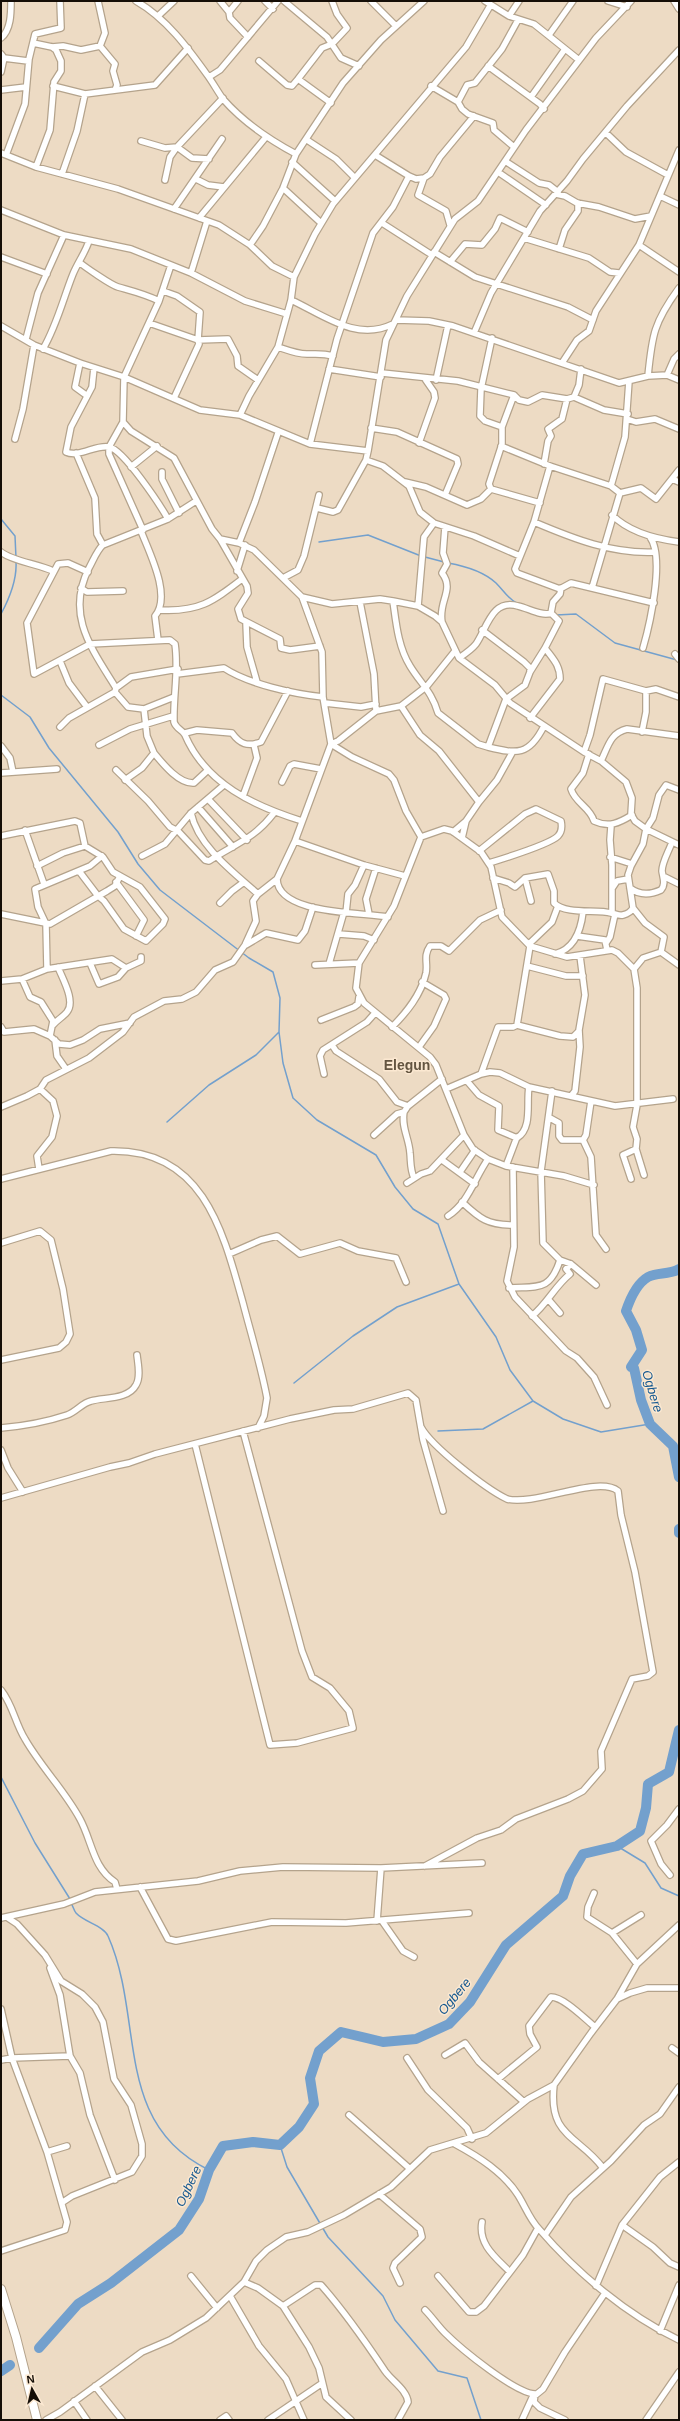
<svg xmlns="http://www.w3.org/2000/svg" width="680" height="2421" font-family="Helvetica,sans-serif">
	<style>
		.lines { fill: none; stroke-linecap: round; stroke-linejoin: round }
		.stream { stroke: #73a0cd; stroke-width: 1.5 }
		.river { stroke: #73a0cd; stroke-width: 10 }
		.street-casing { stroke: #b4a38c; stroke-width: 8 }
		.secondary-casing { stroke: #b4a38c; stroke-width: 10 }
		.street { stroke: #fff; stroke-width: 5.5 }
		.secondary { stroke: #fff; stroke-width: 8 }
		.labels { text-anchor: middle; stroke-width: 3; stroke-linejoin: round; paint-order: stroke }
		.water-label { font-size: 13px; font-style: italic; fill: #155890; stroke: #fbe8d1 }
		.quarter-label { font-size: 14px; font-weight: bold; fill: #645541; stroke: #fbe8d1 }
	</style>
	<rect width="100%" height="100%" fill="#eddbc4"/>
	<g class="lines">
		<path class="stream" d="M1,519L15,536L16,558
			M319,542L368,535L421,556
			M425,557L444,562
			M448,563C465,566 483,571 496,583C504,591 508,599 518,604
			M1,614C9,599 17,579 16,562
			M556,615L576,614L615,643L677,660
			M1,695L30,717L49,748L118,832L138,864L160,890L249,958L273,972L280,998L279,1032L283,1063L293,1098L317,1120L376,1155L395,1187L413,1209L438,1224L459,1284L496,1337L510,1370L533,1401L563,1419L601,1432L650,1424
			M167,1122L209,1085L256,1055L279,1032
			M294,1383L353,1336L397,1307L459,1284
			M438,1431L483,1429L533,1401
			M1,1777L35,1843L70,1899
			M617,1846L645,1863L661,1888L679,1896
			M71,1903C73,1906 74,1911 76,1913C84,1922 104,1926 108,1936C145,2019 112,2123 209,2170
			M280,2145L287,2167L328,2237L383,2296L395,2320L438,2371L467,2378L481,2420"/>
		<path class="river" d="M679,1269C669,1275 657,1272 648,1277C636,1284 630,1299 626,1311L636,1330L642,1350L631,1367L634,1368L641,1400L650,1424L673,1446L679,1477
			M679,1529V1533
			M39,2348L78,2304L111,2283L179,2230L199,2199L209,2170L223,2146L253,2142L280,2145L299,2127L314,2104L310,2078L319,2051L341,2032L383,2042L416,2039L449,2024L470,2002L506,1945L563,1896L570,1876L583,1854L617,1846L640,1831L646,1808L648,1784L669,1772L679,1730
			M1,2371L10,2365"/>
		<defs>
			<path id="street" d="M98,1L105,33L100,46
				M136,1C166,18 188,48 208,76C213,83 218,92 223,99C244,123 268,139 296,154
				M220,1L229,12L230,18L248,37
				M265,1L273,9
				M284,1L327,37L341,58L359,66
				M371,1L396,26
				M485,1L509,16L534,24L579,60
				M608,1L627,7
				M674,1L679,9
				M229,12L238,1
				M158,16L174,1
				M509,16L519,1
				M549,35L573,1
				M1,38C11,30 11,13 11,1
				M33,43L52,47L63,46L81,50L100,46L115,64L113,71L117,85L115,90
				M1,54L4,58L1,72
				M4,58L28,61
				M259,61L287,85L292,86L298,79L331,103
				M488,66L540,104L544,109
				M209,77L220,70L278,1
				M298,79L322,48L332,44L347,28L337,14L332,1
				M53,86L85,94L155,85L188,48
				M431,86L458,102L462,109L468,114L493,123L494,130L514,147
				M1,90L26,87
				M531,97L565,49
				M458,102L467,85L475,83L502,49L518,20
				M606,133L626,152L668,175
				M307,140L336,159L355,178
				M141,141L165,148L177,147L192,158L209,159
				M1,153L36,167L118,189L219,225L250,245L272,266L294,277
				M6,155L25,104L29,59L35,34L61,28L60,1
				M375,155L409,176L416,179L424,178L430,174L440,157L474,116
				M505,161L539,183L549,185L558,192
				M292,162L335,201
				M36,167L50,130L54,82L61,71V61L56,50L52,47
				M498,172L546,205
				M62,174L77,131L85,94
				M424,178L418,195L446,211L450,225
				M196,179L208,185L224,187
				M165,180L170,157L177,147L223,98
				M283,188L321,223
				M556,194L565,196L577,203L599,207L635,219L651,216
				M660,196L679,205
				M174,209L222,139
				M1,210L64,235L131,249L191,273L245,301L287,314
				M199,218L266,137
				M382,223L432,255
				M524,238L589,258L610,272L619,273
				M250,245L263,226L283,188L296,154L343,83L381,40L424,1
				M639,245L679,272
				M559,249L565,230L578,211V203
				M434,252L475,277L568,307L593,320
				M1,257L47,274
				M79,262C85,267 111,285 118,287C132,291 145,294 159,301
				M450,262L465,244L482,245L495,229L500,218L528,232
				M171,265L159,301L124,377L123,422L131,431L174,458L212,529L220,539L239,543L254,550L302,597L332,604L380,599L393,601L418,606L435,616L442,622L459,658L495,685L510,703L584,752L601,761L626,782L632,798L631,814L635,821L646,829L679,845
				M191,273L207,221
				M163,291L177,296L200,312L198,340L228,339L237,356L238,366L258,380
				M291,300C324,315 356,342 393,324
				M396,320L429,321L453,326L619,383L648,376L667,375L679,380
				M149,323L198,340L199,344L174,398
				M1,326L34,345L80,363L124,377L200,410L240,415L310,444L368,451L386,340L407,296L455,219L478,201L526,130L596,38L631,1
				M474,333L491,293L540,211L567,181L583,159L627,106L679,50
				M492,338L481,389L480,416L485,421L502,427
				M26,339L38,293L64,235
				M278,347C287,350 297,354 307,354C317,354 323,353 333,356
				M43,349C57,325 63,299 73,274C78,262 85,253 89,241
				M80,363L75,387L86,395
				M562,363L577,340L589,331L596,311L639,245L679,150
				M94,368L92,387L71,427L66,452C79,458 96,444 109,447C124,450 160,505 168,519
				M329,369L381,377
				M382,373L458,381L514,395L519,400L528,402L542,395L567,399L574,397L604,410L628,414
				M667,375L674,359L679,354
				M648,376C652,335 654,322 679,288
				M436,380L448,325
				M574,397L579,385L581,369
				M240,415L249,396L278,347L291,300L294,277L315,234L333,204L466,47L490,6
				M627,419L636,422L655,419L679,429
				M123,422L109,447V454L143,530
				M371,428L397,432L457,459L458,464L445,495
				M15,439L23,409L34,345
				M419,443L435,398L434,392L425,379
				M310,444L337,339L373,233L393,207L409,176
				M501,446L550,466L611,486L620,493
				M76,453L95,498L97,534L103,545
				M366,460L383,466L409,486L420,512L434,523L474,536L520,556
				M544,464L548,441L551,436L548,429L562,419L567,399
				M550,466L534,522L515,569L517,573L560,589L571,583L654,603
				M131,467L157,446
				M162,472V479L179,513
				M672,479L679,482
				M405,482L426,487L467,505L481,499L491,489
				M611,486L625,437L629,381
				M491,489L489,484L502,444V427L514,395
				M491,489L540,503
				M620,493L641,488L656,499L679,470
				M317,508L333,512L338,510L366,460L368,451
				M612,515C629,532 656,539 679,542
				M534,522C574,539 612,554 655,552
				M141,531C149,552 172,596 155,616L158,640
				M220,539L247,586L248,593L238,609L241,619L280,639L281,648L290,650L320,646
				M239,543L255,502L278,433
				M1,552C12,561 38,564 53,571
				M237,571L245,545
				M88,572L68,563L58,564L27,623L34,674L90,644L170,640L175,644C179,671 173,696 174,722C176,729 183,730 185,735C206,784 254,806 302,821
				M283,578L298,570L304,556L319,495
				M81,588L87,592L123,591
				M592,588L620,493
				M393,601C396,622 398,647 410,666C421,684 432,692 438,713L478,744L488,747
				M360,602L374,674L376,711
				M418,606L424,537L434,523
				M160,610C199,612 212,602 242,579
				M551,613L553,602L560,594L561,588
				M442,622C438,601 455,590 442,573L447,564L443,553L445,527
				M246,623L247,647L257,682
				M482,630L524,662L530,668V672L525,685L506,699L488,747C517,754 529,756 544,726
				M643,648C650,624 665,557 650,537
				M675,654L679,659
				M459,658C465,654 472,649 476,644C487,628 492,598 518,606C528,608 542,617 551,613
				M60,661L69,683L87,707
				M530,672L545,648
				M177,674L224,668C248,684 294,694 323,697
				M116,688C92,649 65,615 89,568C93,561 97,550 103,545L168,519L196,501
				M115,692L128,707L144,709L147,736L154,753L142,768L125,780
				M325,703L361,707L376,704
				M401,706L420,735L439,751L479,802L466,821L453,832
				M144,709L174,697
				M530,718L560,679C560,665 553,659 545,648L559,621L551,613
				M60,727L69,718L115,692L116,688L131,677L178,669
				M642,732L646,712V691
				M185,733L197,730L232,733C240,744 247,747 261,742L288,691
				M331,744L338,741L376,711L401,706L427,686L455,651
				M331,744L352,757L389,774L394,780L406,811L421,837
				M99,745L130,729L173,716
				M1,746L10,758L13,772
				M584,752L590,735L603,679L646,691L656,689L679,697
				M154,753C163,764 179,784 194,783L208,770
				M589,754L583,773L571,789C575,803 590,807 594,821C609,828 619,823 632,815
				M601,761C608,747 610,733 627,729L679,736
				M116,770L148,801L170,827L178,831L205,860L209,861C236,843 253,840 274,813
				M1,773L57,769
				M282,782L290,766L294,764L321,769
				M243,796L257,758L254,745
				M208,799L247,840
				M479,802L497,780L512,753
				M198,807L233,847
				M191,813C198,846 233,872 258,894
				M611,826L610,840L612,865V913
				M25,830L44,884
				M1,836L75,821L80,823L85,846
				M462,838L466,821
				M295,841L364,865L405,876
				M479,851L525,814L536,809L561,821C562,826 562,832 558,836C550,844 502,859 489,863
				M142,856L165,844L191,813L224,785
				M610,857L632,864
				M37,866L63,853L85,846L103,857L113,872L140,887L165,919L163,924L146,941L124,929L104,901L98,896L79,871
				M665,877L679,884
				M493,878L509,883L515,887L525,878L548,874L554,891V903C566,915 596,909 611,913C616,914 619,916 623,915C627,914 631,912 633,908
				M525,878L531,901
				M277,879C278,915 362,912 388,917
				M116,882L144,920L136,936
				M613,887L617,881L628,879
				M630,888C639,895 650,895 661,890C666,884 663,878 662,871C662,862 669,851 672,842
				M220,903L232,891L244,882
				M346,913L348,894L355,885L364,865
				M1,914L50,924L107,891L115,886L120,876
				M369,914L366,899L376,868
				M339,934L364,936L374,940
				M577,936L605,940L607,950
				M606,943L610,937L615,914
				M529,944L552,922L558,906
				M246,945L266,933L298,940L305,931L313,907
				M661,952L664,937L645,923L633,908L628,875L631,866L643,844L646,829L653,818L659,795L666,785L679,790
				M555,954C574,949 581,930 583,912
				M90,963L99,984L118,977L126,968L141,961V957
				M329,964L344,912
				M315,965L359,963
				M527,966L566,976H583
				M47,969L46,924L38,907L35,889L90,866L102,856
				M634,969L643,958L661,952L679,965
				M22,979L30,997L41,1002L53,1021L50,1036
				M1,981L22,979L47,969L112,959L126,968
				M321,1020L354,1007L358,1004L359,997
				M53,1025C57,1020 63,1017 67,1012C76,1001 62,978 58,967
				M517,1025L530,946
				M1,1027L4,1032L34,1029L50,1036L59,1044L70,1045L83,1040L100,1029L130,1023
				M392,1027C407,1012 421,995 426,973C428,963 423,956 430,946H441L449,951L480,920L501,910
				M55,1040L57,1056L66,1069
				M332,1045L336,1051L379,1079L397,1102L408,1106
				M419,1047L434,1026L446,999L444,995L422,982
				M324,1074L320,1056L323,1050L367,1022L375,1013
				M481,1074L498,1027H513L517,1025L560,1036L573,1037L579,1031
				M467,1081L479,1095L499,1106L498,1130L517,1138C533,1128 526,1102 529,1087
				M446,1089L481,1074L490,1072L500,1073L529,1087L615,1106L673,1099
				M552,1091L541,1171L543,1243L560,1260L571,1264L596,1285
				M571,1096L575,1091L580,1047L579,1030L585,995L580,956
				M1,1107L27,1096L40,1089L46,1080L89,1058L123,1032L134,1017L164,1001L182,999L196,992L215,970L233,962L245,945L256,921L253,901L258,894L277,879L295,841L331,744L323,697L322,652L302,597
				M404,1112C401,1127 409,1138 410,1153C411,1163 410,1169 414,1178
				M550,1118L559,1123V1136L562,1140H583
				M374,1135L397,1114L404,1112L408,1106L442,1079
				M583,1140L591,1157L596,1235L606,1249
				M583,1140L586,1135L591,1101
				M442,1160L475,1184
				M506,1166L517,1137
				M513,1167L514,1247L507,1281L515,1297L566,1351L577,1358L594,1377L607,1405
				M39,1169L37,1156L52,1137L57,1116L53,1101L40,1089
				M460,1172L475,1150
				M1,1179L111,1151C203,1149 223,1231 243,1303C251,1334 261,1366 267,1398L264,1416L258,1428
				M631,1179L623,1155L636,1149
				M407,1183L421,1174L430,1171L464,1135
				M594,1185L564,1176L506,1166L488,1159L473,1149L464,1135L436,1065L430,1057L364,1003L356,988L359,963L394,906L421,837L444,829L452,831L481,852L491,867L502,917L530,946L567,957L612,950L618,953L634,969L637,988V1105L633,1127L637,1139L636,1149L644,1175
				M462,1202C480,1219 488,1225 513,1225
				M448,1216C469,1202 474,1179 488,1159
				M1,1243L40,1231L51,1240L63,1289L70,1334L66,1342L59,1348L1,1360
				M229,1254L261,1240L277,1236L300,1254L340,1243L358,1251L396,1258L406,1282
				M509,1288C537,1286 550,1292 560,1260
				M548,1299L560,1313
				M532,1316C547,1304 555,1286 570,1274L566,1269L571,1264
				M421,1427C431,1446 486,1489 507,1499C536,1506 598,1475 618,1491L621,1515L635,1572L653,1672L648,1676L632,1679L601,1751L602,1769L583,1791L568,1799L516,1819L501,1830L477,1838L425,1866
				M1,1428C24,1426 46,1422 67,1415C76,1412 82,1403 91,1401C104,1397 128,1400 136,1385C141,1377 138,1364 137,1355
				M195,1444L270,1745L297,1743L353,1728L349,1711L330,1688L312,1677L302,1651L243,1431
				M1,1450L8,1468L23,1492
				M1,1498L110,1467L129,1463L155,1454L290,1419L334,1410L353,1409L408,1393L416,1400L423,1440L443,1511
				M1,1690C13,1705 15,1723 25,1739C41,1767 65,1791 80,1819C92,1841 93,1868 115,1882L117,1889
				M670,1875L661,1864L651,1841L667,1825L679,1809
				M140,1887L168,1939L176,1941L272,1922L346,1923L469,1913
				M594,1893L588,1907L587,1917L612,1933L637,1964
				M1,1918L64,1904L95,1892L198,1881L240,1871L283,1867L381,1868L482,1863
				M8,1918L17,1924L45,1955L61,1981L82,1994L95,2007L103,2022L114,2079L131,2105L142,2144V2156L132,2172L72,2196L63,2202
				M377,1921L381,1868
				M382,1921L403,1951L414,1957
				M612,1933L641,1915
				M50,1968L60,1995L70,2056
				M617,1999L637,1964L679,1925
				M1,2009L12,2058L47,2152
				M672,2048L679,2053
				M445,2055L465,2043L479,2062L524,2102
				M407,2058L428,2090L467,2128L472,2139
				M1,2060L12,2058L70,2056L80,2073L90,2115L115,2180
				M498,2079L537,2047L530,2034L529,2026L551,1997C564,1997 585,2019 595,2027
				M554,2085C548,2137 578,2135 603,2168
				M349,2115L409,2168
				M455,2144C479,2157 503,2172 518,2195C525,2206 530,2220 539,2229C577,2273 627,2315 679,2340
				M379,2194L420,2229L422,2237L395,2263L393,2268L400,2283
				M482,2222C478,2244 495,2257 509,2271
				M622,2225L653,2247L670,2263L679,2267
				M545,2235L571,2197L611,2161L644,2125L660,2114L679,2087
				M1,2251L65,2230L67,2222L47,2152L67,2146
				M191,2276L217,2308
				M438,2276L469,2312H476L484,2306L523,2255L538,2228
				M244,2282L258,2288L283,2306L309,2347L319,2368L326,2397L351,2420
				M596,2286L622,2225L660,2177L679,2162
				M230,2296L259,2346L286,2379L304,2420
				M283,2306L315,2285H321C345,2312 365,2341 385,2371C392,2381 407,2390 408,2402L398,2420
				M425,2310C432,2317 438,2326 445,2333C461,2349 515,2393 535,2394L534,2402L540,2408L565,2420
				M660,2331L679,2285
				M95,2386L122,2420
				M74,2401L87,2420
				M46,2420L60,2412L142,2352L170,2340L206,2318L244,2282L256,2261L267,2250L286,2237L308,2232L344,2215L391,2187L430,2150L486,2133L528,2099L554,2085L591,2033L617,1999L630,1993L647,1988H679
				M220,2420L226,2416L229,2420
				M268,2420L321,2384
				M522,2420L532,2398L543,2389L565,2352L605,2293
				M646,2420L679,2372"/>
			<path id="secondary" d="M1,2289L16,2337L37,2420"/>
		</defs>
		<use href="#street" class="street-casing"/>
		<use href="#secondary" class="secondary-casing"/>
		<use href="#street" class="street"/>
		<use href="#secondary" class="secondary"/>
	</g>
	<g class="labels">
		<g class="water-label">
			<text transform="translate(653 1391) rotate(73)" y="5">Ogbere</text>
			<text transform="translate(454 1996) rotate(-50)" y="5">Ogbere</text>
			<text transform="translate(188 2186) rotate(-65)" y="5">Ogbere</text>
		</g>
		<g class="quarter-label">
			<text x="407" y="1070">Elegun</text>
		</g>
	</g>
	<rect width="680" height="2421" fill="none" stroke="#150e07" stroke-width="4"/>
	<g transform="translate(32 2389) rotate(352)" stroke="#fbe8d1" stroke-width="3" paint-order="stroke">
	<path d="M0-3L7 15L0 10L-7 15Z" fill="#150e07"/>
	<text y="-6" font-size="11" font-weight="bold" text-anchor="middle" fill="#150e07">N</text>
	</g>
</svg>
